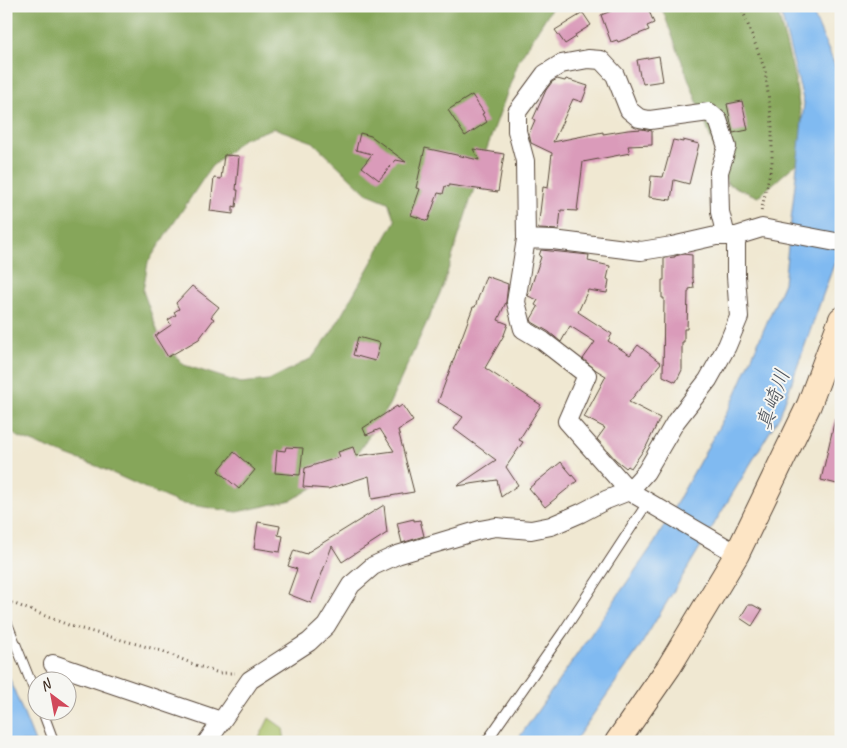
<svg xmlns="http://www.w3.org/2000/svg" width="847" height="748" font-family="Caveat,'Klee One',sans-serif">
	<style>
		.green { fill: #a9c065; stroke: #727542 }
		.forest { fill: #86a65a; stroke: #60683c; fill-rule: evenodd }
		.water { fill: #80baf1; stroke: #5e7288 }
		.building { fill: #da9bba }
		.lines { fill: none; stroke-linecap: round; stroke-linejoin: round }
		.lane-casing { stroke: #564639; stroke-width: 11 }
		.street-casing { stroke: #564639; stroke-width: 20 }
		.secondary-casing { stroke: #564639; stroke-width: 26 }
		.path { stroke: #564639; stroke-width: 3; stroke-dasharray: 1 4; stroke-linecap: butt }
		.lane { stroke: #fff; stroke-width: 9 }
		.street { stroke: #fff; stroke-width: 18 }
		.secondary { stroke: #fde5c5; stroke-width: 24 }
		.labels { text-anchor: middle; stroke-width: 4; stroke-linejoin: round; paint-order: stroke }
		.water-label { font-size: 21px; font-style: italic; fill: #50555d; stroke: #f6f6f2 }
	</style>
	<rect width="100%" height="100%" fill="#f6f6f2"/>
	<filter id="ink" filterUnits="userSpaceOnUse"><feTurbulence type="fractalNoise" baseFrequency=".02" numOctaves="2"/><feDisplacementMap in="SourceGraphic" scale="10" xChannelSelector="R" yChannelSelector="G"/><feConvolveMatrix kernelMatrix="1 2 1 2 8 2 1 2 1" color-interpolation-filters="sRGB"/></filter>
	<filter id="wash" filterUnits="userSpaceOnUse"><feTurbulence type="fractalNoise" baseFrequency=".0096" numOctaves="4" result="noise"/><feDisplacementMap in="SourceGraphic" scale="20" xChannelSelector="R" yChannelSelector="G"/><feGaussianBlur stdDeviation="1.12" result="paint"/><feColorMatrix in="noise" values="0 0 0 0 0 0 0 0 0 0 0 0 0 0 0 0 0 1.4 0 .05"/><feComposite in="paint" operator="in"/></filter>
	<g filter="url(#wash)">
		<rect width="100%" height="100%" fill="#f0e8d2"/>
		<path class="green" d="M269,718L283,728L285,742H257Z"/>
		<path class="forest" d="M6,6H553L519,60L486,151L442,289L389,405L350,465L292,500L237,512L178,503L99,467L18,437L6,428ZM274,128L313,142L366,193L388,202L395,221L333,330L312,358L269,380L241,383L184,365L160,338L143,291L148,262L211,167L243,139Z
			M661,6H776L794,74L807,154L758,197L728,184Z"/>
		<path class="water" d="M779,6H810L841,80V189L838,253L780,415L638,650L574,742H516L655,542L731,405L784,283L804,103Z
			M6,670L35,742H6Z"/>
		<g id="blocks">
			<path class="building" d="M624,6H647L654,23L647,26L649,30L618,42L617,40L611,42L601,15Z
				M583,13L591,25L575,35L576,37L565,44L555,30Z
				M659,56L663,81L643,84L641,76H640L637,60Z
				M557,79L565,81L566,79L588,86L582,102L573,99L553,142L603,132V134L628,130L642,129L652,131V145L628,146L630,153L583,162L577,211L561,210L559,230L538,229L543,187L548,188L552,153L531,143L529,134L535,120L533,119L546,90L552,82Z
				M472,95L484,113L482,114L487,122L465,136L448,110Z
				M742,101L748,130L733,133L727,104Z
				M360,133L371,136L406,162L396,160L379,180L362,167L372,154L356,150Z
				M673,140L683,142V140L699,144L689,184L674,180L671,200L649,197L651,176L663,177Z
				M425,148L479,160L473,149L504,154L498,192L449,185V187L445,186L443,194L438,193L428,221L411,215L420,189L416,188Z
				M224,155L239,156L236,190H238L236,207L233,206V214L210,211L214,178L221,179Z
				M541,250L589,255L588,261L610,266L607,279L609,280L607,293L588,290L578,312L612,334L608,341L630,355L638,345L661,363L629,402L660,418L647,445L631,468L628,466L626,468L616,460L597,439L605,428L584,417L606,376L596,370L583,359L595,342L570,326L561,342L549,332L532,322L531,319L538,307L535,305L538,300L528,296L541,257L539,256Z
				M683,254L692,255V277L693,279L694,288L689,289V292H688L687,329H684V342H682V370L676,382L663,376L664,298H662V280H664V258L675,257V256Z
				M486,276L508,284L506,302L498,320L508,324L504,335L485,368L541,405L519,440L523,442L506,467L518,485L501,497L497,480L457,486L496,460L454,429L463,417L438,402L473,307H475Z
				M192,286L219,307L211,317L214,319L199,339L168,357L155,336L171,325L168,320L176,315L174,312L179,309L176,303Z
				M358,337L380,343L375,361L353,355Z
				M402,405L413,421L398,430L414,492L372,499L369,476L328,489L303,487L305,468L340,457L338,452L353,447L356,456L394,451L380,429L366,435L363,428L397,406L398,408Z
				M835,419L841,420V485L821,480Z
				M286,447L303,448L300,475L275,473L277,450L285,451Z
				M234,452L255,470L239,489L218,471Z
				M561,462L577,481L545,507L529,488Z
				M384,505L387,533L342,562L332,546L311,603L288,594L297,569L288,566L294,550L307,554L308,552Z
				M414,519V521L420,520L424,536L402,543L397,523Z
				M258,522L280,526L278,535L283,536L280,552L254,548Z
				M748,605H753L762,610L752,626L740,618Z"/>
		</g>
	</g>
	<g filter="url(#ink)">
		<use href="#blocks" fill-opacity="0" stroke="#564639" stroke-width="1"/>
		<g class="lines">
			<defs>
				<path id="lane" d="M6,620L38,700
					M42,710L54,742
					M486,742L563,632L648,502"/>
				<path id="street" d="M526,239L525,161L517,131V112L545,74L561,64L588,59L601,60L615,75L629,110L639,118L650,120L709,112L718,120L727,147L719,172L720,212L726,236
					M737,554L629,491L567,421L587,375L543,341L523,329L516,302L526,239L553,240L641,251L672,246L716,236H736L762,228L841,243
					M53,664L221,721
					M207,742L250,680L309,642L326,626L351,585L373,566L397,555L480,530L496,527L531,530L551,526L581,513L606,500L629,491L646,472L676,421L708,380L727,346L739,317L736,276V236"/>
				<path id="secondary" d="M617,742L669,667L737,554L809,405L841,319"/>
			</defs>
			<use href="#lane" class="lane-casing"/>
			<use href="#street" class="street-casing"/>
			<use href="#secondary" class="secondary-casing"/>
			<path class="path" d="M741,6L765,70L772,124V163L761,212
				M7,601L71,626L162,651L198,666L219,673H235"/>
			<use href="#lane" class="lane"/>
			<use href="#street" class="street"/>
			<use href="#secondary" class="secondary"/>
		</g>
	</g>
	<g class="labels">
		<g class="water-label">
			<text transform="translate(773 400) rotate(-71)" y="7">真崎川</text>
		</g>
	</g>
	<rect width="847" height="748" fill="none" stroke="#f6f6f2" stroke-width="25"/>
	<g transform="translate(52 696) rotate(328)"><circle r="24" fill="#f6f6f2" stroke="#aba49d"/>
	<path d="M0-4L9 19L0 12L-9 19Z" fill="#d1495b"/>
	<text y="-8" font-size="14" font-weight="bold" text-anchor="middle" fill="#3b2a1e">N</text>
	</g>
</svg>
